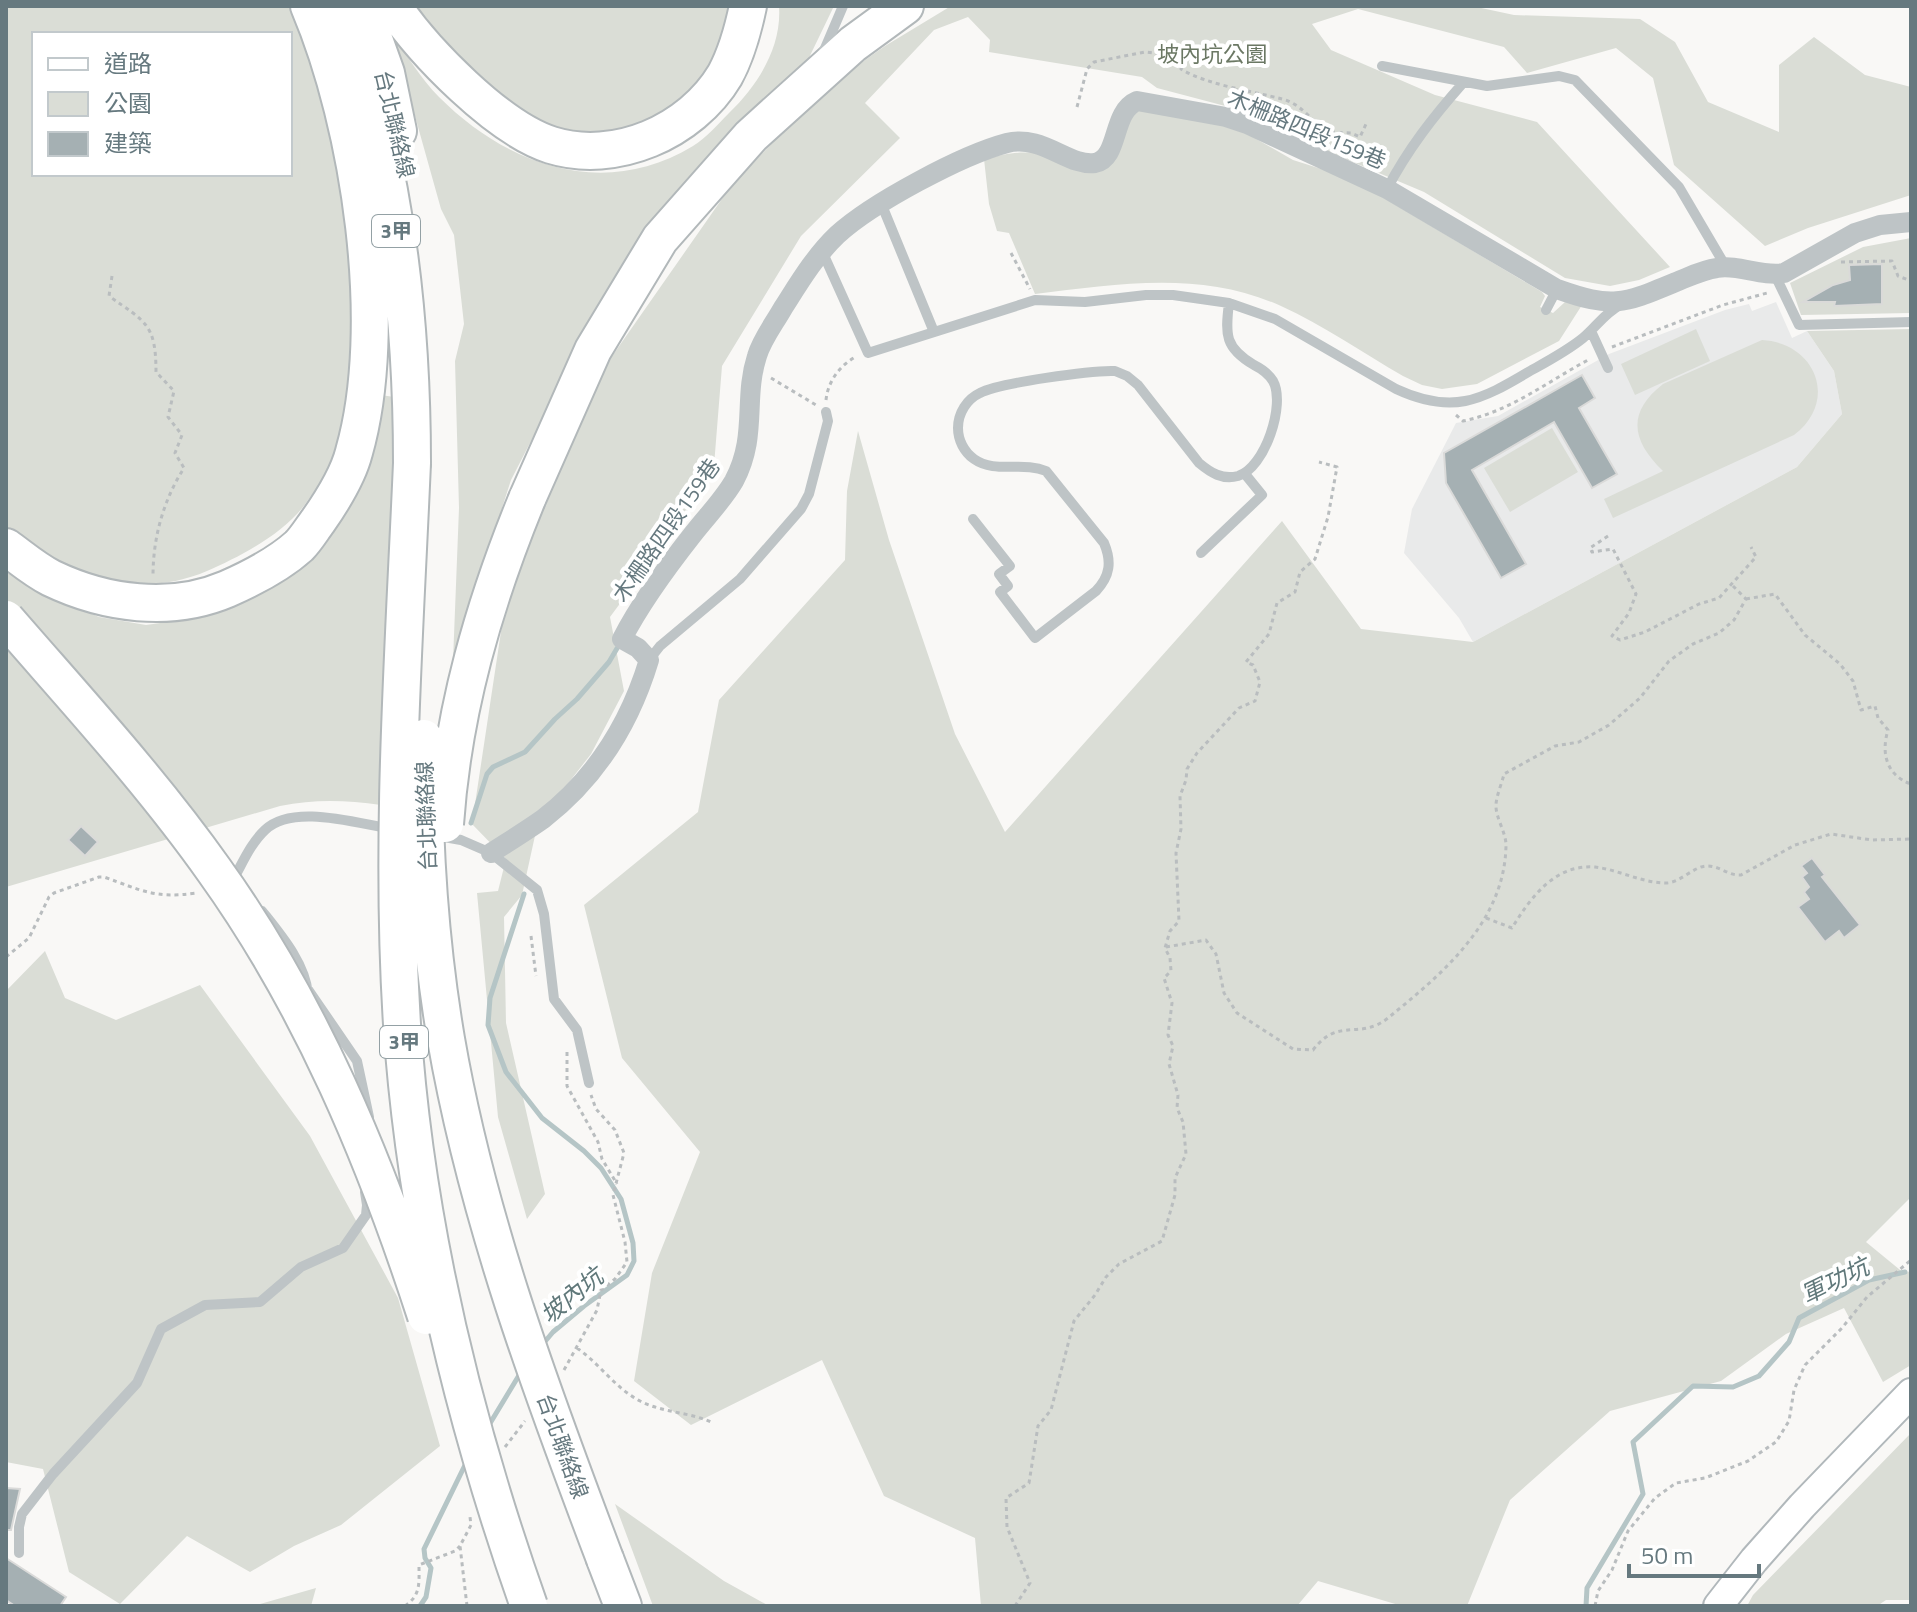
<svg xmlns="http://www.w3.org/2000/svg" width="1917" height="1612" font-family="'Titillium Web','Noto Sans TC',sans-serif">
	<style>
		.built { fill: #e9eaea }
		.green { fill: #daddd6; fill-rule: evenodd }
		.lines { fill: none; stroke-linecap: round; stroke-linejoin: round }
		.stream { stroke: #b5c5c6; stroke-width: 5 }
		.building { fill: #a5b0b3; stroke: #dadad9; stroke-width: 2 }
		.secondary-casing { stroke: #b1b8bb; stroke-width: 32 }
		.highway-casing { stroke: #b2b8ba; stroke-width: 40 }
		.path { stroke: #b9bdbf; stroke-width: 3; stroke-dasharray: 4 4; stroke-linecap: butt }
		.lane { stroke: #bec4c6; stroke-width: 10 }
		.street { stroke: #bec4c6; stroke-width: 20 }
		.secondary { stroke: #fff; stroke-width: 28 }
		.highway { stroke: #fff; stroke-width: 36 }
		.highway-bridge-casing { stroke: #b2b8ba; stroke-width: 40; stroke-linecap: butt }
		.highway-bridge { stroke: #fff; stroke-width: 36 }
		.labels { text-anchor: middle; stroke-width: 8; stroke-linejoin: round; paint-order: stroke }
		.shield { fill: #fff; stroke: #94a1a5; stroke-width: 2 }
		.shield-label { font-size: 20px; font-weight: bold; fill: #66797f }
		.park-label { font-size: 22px; fill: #6b7864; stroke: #fff }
		.street-label { font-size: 22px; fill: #66797f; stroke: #fff }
		.water-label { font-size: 24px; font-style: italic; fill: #60787a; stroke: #fff }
	</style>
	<rect width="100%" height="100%" fill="#f9f8f6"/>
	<path class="built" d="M1776,302L1792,338L1807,331L1834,371L1842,414L1797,467L1473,642L1459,618L1404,553L1412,509L1456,423L1498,416L1609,354L1725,310L1749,304L1752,311Z"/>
	<path class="green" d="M6,6H294C305,42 320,79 329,116C351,213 369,336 341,433C338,443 336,453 332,462C325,476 315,491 306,503C285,533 240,557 207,571C135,602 63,574 6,527ZM34,34H290V174H34Z
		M411,6H737L713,76L644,127L577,136L542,125L495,96Z
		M779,6H834L805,66L549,406L511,480L453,661L459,508L455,361L464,324L454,235L441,209L392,34C407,55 421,79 439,97C508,166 604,200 693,146C706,138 718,124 729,113C758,85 782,47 779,6Z
		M951,6H1472L1514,15L1640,19L1675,42L1708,102L1779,132V65L1814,37L1865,75L1911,87V195L1808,228L1765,246L1674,165L1653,78L1616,48L1527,73L1504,47L1358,9L1312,24L1331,50L1435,95L1537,122L1670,267L1639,280L1610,286L1565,278L1424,192L1310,144L1248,112L1157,88L1142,77L989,52L990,40L968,17L934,30L865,103L900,138L801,236L722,366L713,478L610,617L624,691L591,754L538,822L522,895L504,917L506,1023L545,1194L527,1219L498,1117L477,893L498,891L506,859L472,824L505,605L594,382L731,186L824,89L885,46Z
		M1140,110L1237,128L1293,160L1334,173L1384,198L1542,292L1545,296L1540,307L1553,313L1565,302L1582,305L1559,341L1477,384L1442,389L1422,385L1403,376C1363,353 1323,325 1281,306C1201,270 1118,284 1035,294L1009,233L997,231L989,204L984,159C1034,147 1040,152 1085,171L1130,115Z
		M1911,238V313L1801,315L1790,283L1863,247Z
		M1696,329L1710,361L1635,395L1621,364Z
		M1911,329V1197L1866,1242L1905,1274L1911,1270V1365L1883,1382L1844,1308L1786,1334L1721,1381L1610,1411L1510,1500L1467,1606H1402L1318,1581L1297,1606H981L975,1538L884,1496L822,1360L691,1425L634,1381L652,1273L700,1152L622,1058L584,905L698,812L719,700L845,560L847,491L858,431L889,540L955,734L1005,832L1282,521L1361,629L1473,642L1797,467L1842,414L1834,371L1807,331Z
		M1762,340C1816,343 1839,401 1794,435L1613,518L1604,499L1663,471C1632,441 1626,413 1663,384Z
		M381,395L394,397V477L381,805C345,800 315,799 280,806L6,887V574H12L43,593L99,617L146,625L203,617L250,598Z
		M1552,428L1578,472L1510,512L1484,468Z
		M45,951L65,998L116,1020L200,985L310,1136L398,1298L440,1446L341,1525L294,1546L250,1572L187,1536L120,1604L69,1572L43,1469L6,1462V991Z
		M1911,1433V1600H1886L1877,1606H1747L1753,1595Z
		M615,1504L724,1581L769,1606H653Z
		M316,1588L311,1606H253Z"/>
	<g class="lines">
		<path class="stream" d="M471,823L487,774L493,767L525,752L555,719L577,699L609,662L619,645
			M524,894L490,998L488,1025L506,1072L542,1118L584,1151L601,1168L621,1199L633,1243L634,1261L627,1275L584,1306L553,1332L542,1345
			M489,1425L521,1372
			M420,1606L426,1597L431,1568L425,1558L424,1549L467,1461
			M1586,1606L1587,1588L1643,1494L1633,1442L1693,1386L1733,1387L1759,1376L1789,1342L1799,1318L1869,1280L1905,1272"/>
	</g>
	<path class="building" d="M1882,264V304L1834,306L1835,302H1803L1833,285L1850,280L1849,265Z
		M1582,375L1595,398L1579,408L1617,474L1592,488L1554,422L1472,470L1526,564L1501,578L1446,483L1444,453Z
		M81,826L98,842L85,856L68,840Z
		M1812,858L1825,875L1822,877L1860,925L1844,938L1839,931L1825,942L1798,907L1809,899L1804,892L1809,887L1802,877L1807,873L1801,866Z
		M6,1488L20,1489L11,1530H6Z
		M6,1558L66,1597L60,1606H15L6,1600Z"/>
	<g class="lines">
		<defs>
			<path id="secondary" d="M1718,1606L1754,1560L1802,1506L1911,1393"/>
			<path id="highway" d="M337,6C394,150 412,309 412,463
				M393,6C424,52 498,128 551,145C615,165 691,132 725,75C737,53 743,30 748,6
				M364,11L386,73L398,131
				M527,499L593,350L660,239L751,136L853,44L905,6
				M6,547C20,557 35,570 51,578C105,604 171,613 227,589C252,578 279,564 299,546C306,539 312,529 318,521C332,501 348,476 354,452C390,326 360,126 309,6
				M605,1559L623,1606"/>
		</defs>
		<use href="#secondary" class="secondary-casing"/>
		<use href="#highway" class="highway-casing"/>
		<path class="path" d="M1183,59L1181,69C1207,85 1252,91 1282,99C1302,104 1311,121 1327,132L1351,133L1360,137L1367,122
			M1236,89L1246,102
			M1077,107L1087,69L1094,62L1145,52L1169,55
			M1011,253L1030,289
			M1841,262L1892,261L1898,276L1911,281
			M112,276L109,296C145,322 156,323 156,372L174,391L168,417L182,435L175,453L184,468C163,501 153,538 153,576
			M1612,347L1723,305L1767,293
			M771,378L816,405
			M826,400C828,381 840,365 857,356
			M1456,415L1463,421C1509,412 1547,382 1588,360
			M1608,536L1590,548L1592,552L1613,549L1636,594L1629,613L1612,636L1620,640L1645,632L1699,604L1719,598L1756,557L1751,547
			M1746,599L1775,594L1805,635L1840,664L1853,681L1861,710L1875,706L1878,718L1888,730C1881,753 1886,775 1911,784
			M1486,918L1512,928C1531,897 1555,864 1595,867C1620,870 1641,883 1667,883C1681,882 1693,867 1706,866C1719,865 1728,876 1741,875L1795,845L1831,834L1872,840L1911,839
			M531,936L536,976
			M1166,947L1206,940L1216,954L1224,993L1237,1013L1293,1049L1313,1050C1339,1016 1359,1041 1388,1018C1442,974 1505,922 1506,845C1506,832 1495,817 1496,804C1497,794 1502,783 1504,774L1555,746L1579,742L1609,725L1640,698L1669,661L1693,644L1719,633L1734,620L1746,599L1732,585
			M6,957L29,938L49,897L54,893L99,877H104C141,890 154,899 196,893
			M567,1052V1086L598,1142L602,1159L617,1184
			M577,1348C600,1364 615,1388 640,1401C663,1413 691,1412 713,1423
			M564,1370L597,1310L601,1290L615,1279L627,1262L625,1242L613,1195L624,1153L615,1130L596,1109L591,1095
			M505,1447L525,1421
			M405,1606C421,1595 419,1583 419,1565L455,1551L460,1546
			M467,1606L460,1546L471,1525L470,1517
			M1015,1606L1030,1583L1007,1527L1006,1498L1029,1483L1038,1426L1051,1410L1074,1321L1095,1295L1106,1277L1119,1264L1162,1241L1175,1195V1178L1186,1154L1183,1122L1177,1108L1178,1095L1169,1064L1173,1046L1168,1035L1172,1003L1164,978L1171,971L1170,958L1165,948L1170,931L1179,921L1176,853L1181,829L1180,796L1186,780L1187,769L1197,753L1239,708L1255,701L1260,682L1253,665L1246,662L1269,634L1277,603L1295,592L1300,572L1315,559L1328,517L1337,467L1319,462
			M1595,1606L1598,1591L1612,1570L1628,1531L1655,1498L1676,1483L1705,1478L1748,1461L1776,1442L1789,1421L1794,1390L1805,1365L1842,1328L1867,1297L1911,1260"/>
		<path class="lane" d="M823,53L843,6
			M1382,66L1487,86L1559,76L1575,80L1679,187L1726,267
			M1387,189C1408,149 1433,117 1463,83
			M881,203L934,332
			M822,251L868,353L1035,300L1085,302L1146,295H1173L1229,303L1275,319L1396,389C1452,415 1480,401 1530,371C1548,361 1567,351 1583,338C1596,327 1605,313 1620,305
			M1775,275L1799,325L1911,322
			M1546,310L1557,289
			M1591,331L1608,368
			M973,519L1010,566L999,574L1008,586L1000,592L1035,638L1096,591C1110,576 1112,562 1104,543L1046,471C1023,461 995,474 974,459C964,452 958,440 958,428C958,413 967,399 980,393C999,383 1092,370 1115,371L1127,376L1138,385L1199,463C1211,473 1222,480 1238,476C1265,468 1286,404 1273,381C1268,373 1262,369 1254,365C1225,348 1225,335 1229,303
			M1201,553L1262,495L1245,474
			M649,660L660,646L740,579L801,509L809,494L828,421L826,412
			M444,837L461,840L491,853L537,890L544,914L554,999L577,1030L589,1083
			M239,884L234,878C243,862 251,843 265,830C293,803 358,824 393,829
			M262,911C281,935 305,963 308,994
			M307,988L357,1061L369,1117
			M19,1553V1527L22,1514L53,1474L137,1383L161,1329L205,1305L260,1302L301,1267L343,1248L366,1215L367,1205L365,1192"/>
		<path class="street" d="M491,853C508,842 526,831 543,819C596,778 630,723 649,660L638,648L622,639C641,602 667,567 693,534C707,516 723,500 734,481C758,436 743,399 757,356C762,339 774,324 783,308C799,283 815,256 837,235C872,203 962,155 1007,143C1042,134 1069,167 1095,163C1120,158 1111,112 1137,101L1226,117L1247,124L1387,189L1557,289C1613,309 1623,304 1676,282C1689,277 1702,270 1717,268C1739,264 1761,277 1784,273L1855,233L1880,225L1911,222"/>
		<use href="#secondary" class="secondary"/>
		<use href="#highway" class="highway"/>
		<defs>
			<path id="highway-bridge" d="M412,463C404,649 390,837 402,1024C415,1223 463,1419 529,1606
				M6,619C77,701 151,781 214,870C311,1005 375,1159 426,1316
				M424,738C423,839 429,939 446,1039C477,1218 541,1390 605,1559
				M445,824C453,710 484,604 527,499"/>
		</defs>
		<use href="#highway-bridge" class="highway-bridge-casing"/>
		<use href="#highway-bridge" class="highway-bridge"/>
	</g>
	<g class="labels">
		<g class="shield">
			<rect x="372" y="215" width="48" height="32" rx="6"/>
			<rect x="380" y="1026" width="48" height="32" rx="6"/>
		</g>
		<g class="shield-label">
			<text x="396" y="238">3甲</text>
			<text x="404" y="1049">3甲</text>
		</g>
		<g class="park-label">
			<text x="1212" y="62">坡內坑公園</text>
		</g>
		<g class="street-label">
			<text transform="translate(395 124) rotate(77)" y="8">台北聯絡線</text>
			<text transform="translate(1307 129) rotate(23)" y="8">木柵路四段159巷</text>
			<text transform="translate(666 530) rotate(-55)" y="8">木柵路四段159巷</text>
			<text transform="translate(426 816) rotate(-92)" y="8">台北聯絡線</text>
			<text transform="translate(563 1446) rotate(70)" y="8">台北聯絡線</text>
		</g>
		<g class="water-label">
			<text transform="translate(1835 1281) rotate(-26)" y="8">軍功坑</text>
			<text transform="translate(572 1296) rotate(-39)" y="8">坡內坑</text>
		</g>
	</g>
	<rect width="1917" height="1612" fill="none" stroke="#66797f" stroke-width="16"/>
	<rect x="32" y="32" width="260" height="144" fill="#ffffff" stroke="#c2c9cc" stroke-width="2"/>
	<rect x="48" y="58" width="40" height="12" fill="#ffffff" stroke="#c2c9cc" stroke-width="2"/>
	<text x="104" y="72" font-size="24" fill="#66797f">道路</text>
	<rect x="48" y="92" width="40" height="24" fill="#daddd6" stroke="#c2c9cc" stroke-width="2"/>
	<text x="104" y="112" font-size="24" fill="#66797f">公園</text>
	<rect x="48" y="132" width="40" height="24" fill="#a5b0b3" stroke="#c2c9cc" stroke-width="2"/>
	<text x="104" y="152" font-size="24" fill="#66797f">建築</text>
	<path d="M1629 1564v12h130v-12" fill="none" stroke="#66797f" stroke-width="4"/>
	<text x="1641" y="1564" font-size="24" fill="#66797f" stroke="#ffffff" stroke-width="6" paint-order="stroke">50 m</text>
</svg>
